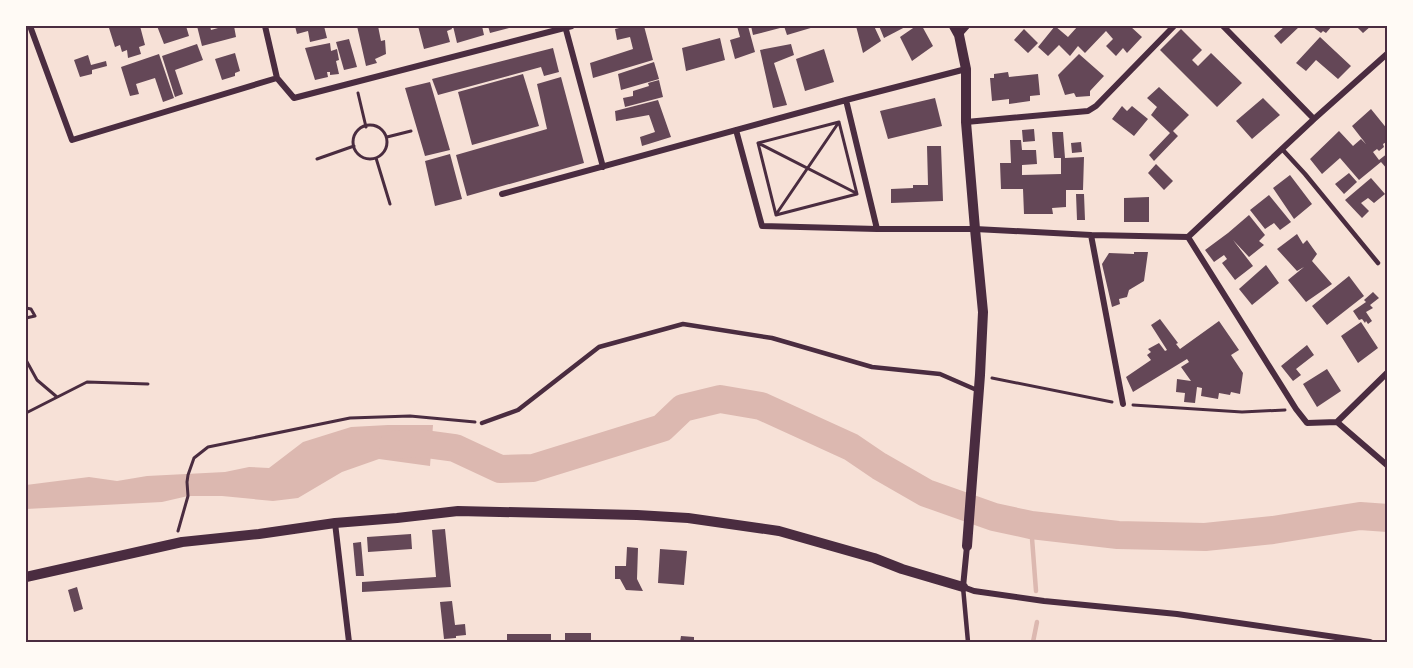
<svg xmlns="http://www.w3.org/2000/svg" width="1413" height="668" font-family="'Open Sans',sans-serif">
	<style>
		.water { fill: #dcb8b0 }
		.lines { fill: none; stroke-linecap: round; stroke-linejoin: round }
		.stream { stroke: #dcb8b0; stroke-width: 4.5 }
		.river { stroke: #dcb8b0; stroke-width: 28 }
		.building { fill: #644757 }
		.path { stroke: #4a2c40; stroke-width: 3 }
		.service { stroke: #4a2c40; stroke-width: 4.5 }
		.minor { stroke: #4a2c40; stroke-width: 6 }
		.tertiary { stroke: #4a2c40; stroke-width: 10 }
		.neatline { fill: none; stroke: #4a2c40; stroke-width: 2 }
	</style>
	<rect width="100%" height="100%" fill="#f7e1d7"/>
	<path class="water" d="M388,425H433L430,466L379,459L342,472L298,498L273,501L222,496H188L162,502L26,509V485L89,477L117,481L147,476L225,472L249,467L269,468L303,442L351,427Z"/>
	<g class="lines">
		<path class="stream" d="M1031,525L1036,591
			M1033,642L1037,622"/>
		<path class="river" d="M393,445L418,443L455,448L500,469L533,468L662,428L683,408L720,399L761,406L851,447L879,466L926,493L994,517L1031,525L1118,535L1205,537L1273,530L1360,516L1388,518"/>
	</g>
	<path class="building" d="M118,26H140L145,45L139,47L141,54L128,58L127,50L122,52L120,45L115,47L109,28Z
		M157,26H186L189,36L164,44Z
		M197,26H210L211,30L225,26H234L236,37L202,46Z
		M295,26H324L327,38L310,42L308,31L297,34Z
		M357,26H378L381,41L385,40L386,54L375,59L377,63L366,66Z
		M418,26H451L452,29L447,31L450,42L424,49Z
		M453,26H482L484,35L457,43Z
		M488,26H512L513,27L490,33Z
		M627,26H644L653,60L593,78L590,63L633,49L630,37L617,40L615,29Z
		M737,26H748L755,52L735,59L730,40L740,37Z
		M751,26H778L780,28L753,35Z
		M784,26H814V27L787,35Z
		M856,26H874L881,41L863,53Z
		M879,26H907L884,38Z
		M916,26H922L933,46L912,61L900,37Z
		M1055,26L1068,37L1078,26H1130L1142,37L1127,53L1123,48L1116,56L1106,46L1113,39L1106,31L1085,53L1078,46L1070,56L1059,45L1048,56L1038,47Z
		M1285,26H1300L1281,44L1274,36Z
		M1314,26H1332L1326,33L1323,31L1321,33L1313,27Z
		M1356,26H1371L1363,33Z
		M1024,29L1038,43L1028,53L1014,40Z
		M1181,29L1202,50L1192,60L1198,66L1211,53L1242,83L1217,107L1160,50Z
		M1320,37L1351,66L1338,79L1316,60L1306,71L1296,63Z
		M720,38L725,60L686,71L682,48Z
		M349,39L357,67L344,70L336,42Z
		M330,43L331,51L337,49L339,60L336,61L339,74L330,75V72H327L328,77L315,80L305,48Z
		M197,44L203,60L175,70L183,94L175,97L162,56Z
		M791,44L794,55L774,63L787,105L773,108L760,50Z
		M553,48L559,72L544,76L541,67L438,95L432,79Z
		M824,49L834,82L805,91L796,59Z
		M235,53L240,71L235,73V76L222,80L215,59Z
		M159,54L174,98L163,102L155,78L136,84L139,94L130,96L121,67Z
		M1079,54L1104,76L1090,91V96L1076,97L1074,93L1065,95L1058,75Z
		M88,55L91,65L106,61L107,66L92,70V74L80,77L74,60Z
		M654,62L659,79L621,90L618,74Z
		M1008,72L1009,77L1038,74L1040,95L1030,96V101L1009,104V99L992,101L990,78H994V74Z
		M523,74L539,126L472,145L458,92Z
		M561,77L584,163L467,196L456,155L547,129L537,84Z
		M659,80L663,97L625,107L623,98L633,96V91L649,86L648,83Z
		M430,82L450,150L425,156L405,88Z
		M1159,87L1189,115L1173,131L1178,136L1154,161L1149,155L1170,133L1151,115L1157,107L1147,98Z
		M935,98L942,126L888,139L880,111Z
		M1263,98L1280,115L1252,139L1236,121Z
		M658,100L671,137L642,146L640,137L655,132L649,115L616,121L615,111Z
		M1122,106L1127,111L1132,106L1148,119L1134,136L1112,119Z
		M1371,109L1388,130V141L1383,144L1384,147L1379,151L1377,149L1373,152L1379,160L1388,153V170L1381,162L1359,180L1340,158L1322,174L1310,159L1339,131L1353,146L1361,139L1366,144L1352,126Z
		M1034,129L1035,141L1023,142L1022,130Z
		M1052,132H1063L1065,158L1084,157L1083,190H1066V207L1052,208L1053,214H1024L1023,189H1001L1000,163H1011L1010,140H1021L1022,150H1036L1037,164L1022,165V175L1061,174V158H1054Z
		M1081,142L1082,152L1072,153L1071,143Z
		M927,146H941L943,201L891,203V189L913,188V185H928Z
		M450,154L462,199L435,206L425,161Z
		M1156,164L1173,181L1164,190L1148,173Z
		M1349,173L1357,182L1344,194L1335,184Z
		M1290,175L1312,204L1294,219L1273,188Z
		M1371,178L1385,194L1374,203L1368,198L1361,203L1369,211L1362,218L1345,200Z
		M1076,194H1084L1085,220H1077Z
		M1269,195L1291,222L1280,230L1274,223L1265,229L1250,210Z
		M1149,197V222H1124V198Z
		M1249,215L1265,235L1259,241L1264,245L1249,257L1233,240L1253,266L1235,280L1222,263L1227,259L1224,255L1214,262L1205,250L1228,233Z
		M1297,234L1303,244L1307,240L1317,254L1312,261L1332,284L1306,302L1288,280L1304,267L1297,271L1277,249Z
		M1134,252H1148L1144,281L1129,290L1127,297L1119,299L1120,304L1112,307L1102,264L1109,253L1134,254Z
		M1266,265L1279,283L1252,305L1239,289Z
		M1349,276L1364,296L1327,325L1312,306Z
		M1373,292L1379,298L1370,305L1373,308L1366,312L1372,321L1368,324L1366,321L1365,323L1362,319L1359,320L1353,311L1366,302L1364,300Z
		M1160,319L1178,343L1176,344L1180,349L1219,321L1239,350L1231,355L1243,373L1240,394L1231,392L1230,395L1219,393L1218,399L1201,396L1202,388L1197,387L1195,403L1184,402L1185,393L1176,392L1177,379L1191,381L1181,367L1189,362L1187,359L1133,392L1126,377L1151,360L1147,355L1151,352L1148,349L1159,343L1165,351L1167,350L1151,325Z
		M1361,322L1378,348L1358,363L1341,336Z
		M1307,345L1314,355L1296,369L1301,375L1293,381L1281,366Z
		M1327,369L1341,391L1317,407L1303,384Z
		M445,529L451,587L362,592V582L436,577L432,530Z
		M411,534L412,549L368,552L367,537Z
		M361,542L364,576H356L353,543Z
		M627,547L638,548L637,579L643,591L626,590L620,579H615V566H626Z
		M660,549L687,551L684,585L658,583Z
		M77,587L83,609L74,612L68,590Z
		M452,601L455,625L465,624L466,635L456,636V638L444,639L440,602Z
		M565,633H591V642H565Z
		M507,634H551V642H507Z
		M681,636L694,637V642H680Z"/>
	<g class="lines">
		<path class="path" d="M358,93L366,127
			M839,122L857,194L776,215L758,143Z
			M353 142a17 17 0 1 1 34 0a17 17 0 1 1-34 0Z
			M387,137L411,131
			M758,143L856,193
			M376,158L390,204
			M317,159L354,146
			M777,213L839,122
			M26,308L31,309L35,316L26,318
			M26,360L37,380L57,397
			M992,378L1112,402
			M1133,405L1242,412L1285,410
			M26,413L87,382L148,384
			M178,531L188,496L187,482L188,475L194,458L208,447L350,418L410,416L475,422"/>
		<path class="service" d="M1282,149L1305,174L1378,263
			M482,423L518,410L599,347L683,324L772,338L872,367L940,374L979,391
			M963,587L968,642"/>
		<path class="minor" d="M30,26L72,140L277,78
			M265,26L277,78L294,98L572,26
			M565,26L603,167
			M1223,26L1314,119
			M959,35L967,26
			M846,100L877,229
			M966,122L1088,111L1096,106L1174,26
			M736,130L762,226L877,229H975L1091,235L1188,237L1314,119L1388,53
			M502,194L846,100L966,69
			M1091,235L1123,404
			M1188,237L1296,409L1307,423L1337,422L1388,372
			M1337,422L1388,466
			M335,523L349,642
			M967,546L963,587L974,591L1044,601L1177,614L1370,642"/>
		<path class="tertiary" d="M954,26L959,35L966,69V122L975,229L983,312L980,375L967,546
			M26,577L182,542L259,534L335,523L397,518L458,511L637,515L688,518L779,531L874,558L902,569L963,587"/>
	</g>
	<rect width="1413" height="668" fill="none" stroke="#fffaf5" stroke-width="54"/>
	<rect x="27" y="27" width="1359" height="614" class="neatline"/>
</svg>
